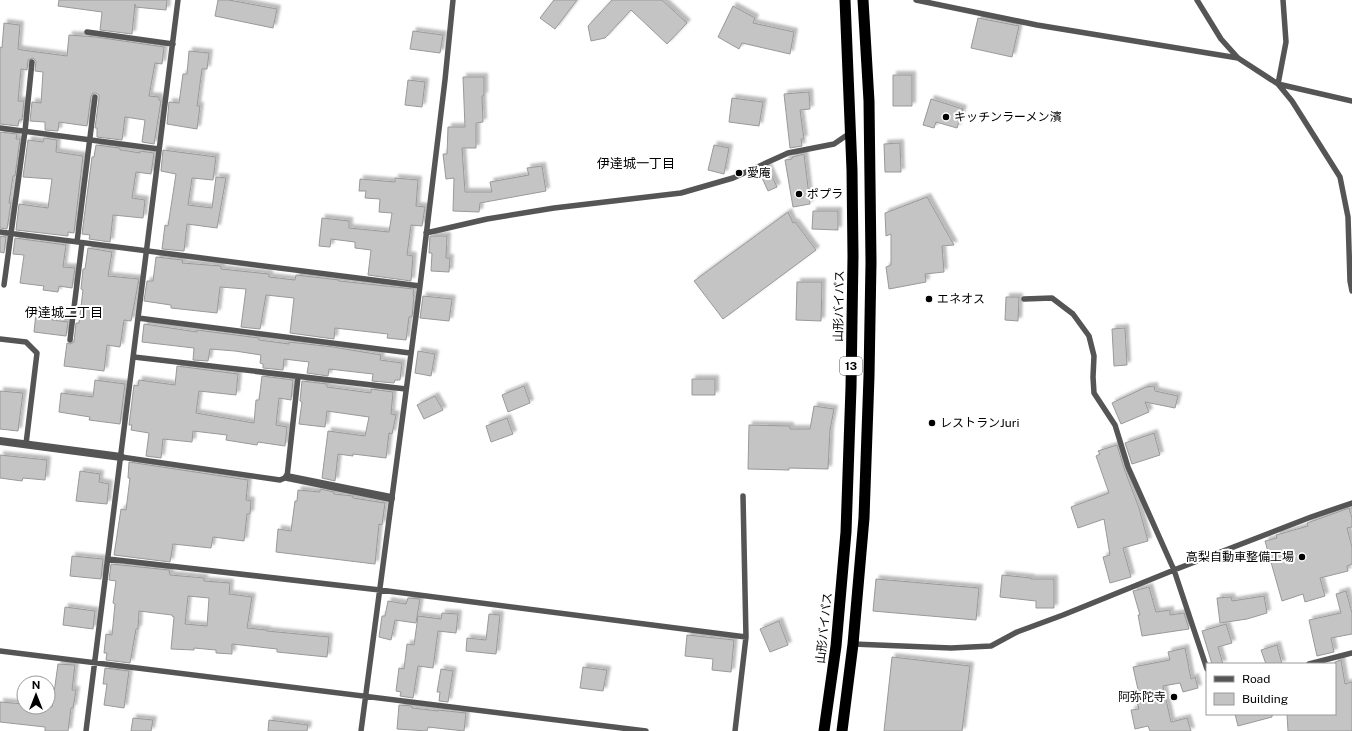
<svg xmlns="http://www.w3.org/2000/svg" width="1352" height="731" font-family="'Public Sans','Noto Sans JP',sans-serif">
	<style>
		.building { fill: #c4c4c4; stroke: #999; fill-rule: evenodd; filter: url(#shadow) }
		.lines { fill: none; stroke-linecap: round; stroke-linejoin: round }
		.service { stroke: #555; stroke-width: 5.5 }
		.minor { stroke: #555; stroke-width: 8 }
		.trunk { stroke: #000; stroke-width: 11 }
		.poi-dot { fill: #000; stroke: #fff; stroke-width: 1.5 }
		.labels { text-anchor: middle; stroke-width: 4; stroke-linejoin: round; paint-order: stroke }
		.shield { fill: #fff; stroke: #4c4c4c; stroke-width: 1 }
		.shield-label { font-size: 11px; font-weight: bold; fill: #000 }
		.poi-label { font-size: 12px; fill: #000; stroke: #fff; text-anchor: start }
		.street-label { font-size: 12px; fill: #000; stroke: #fff }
		.neighbourhood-label { font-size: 13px; fill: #000; stroke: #fff }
	</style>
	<defs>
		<filter id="shadow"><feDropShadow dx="3.5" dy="-3.5" stdDeviation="1" flood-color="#0004"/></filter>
	</defs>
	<rect width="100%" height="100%" fill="#fff"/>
	<path class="building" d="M59,0H167L166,10L135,7V4L132,34L100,30L102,12L58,6Z
		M218,0H229L277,9L273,28L215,16Z
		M554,0H577L555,29L540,18Z
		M612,0H662L687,23L667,44L631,10L605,38L591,41L588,26Z
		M733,6L755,18L753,23L794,32L790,54L742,43L739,49L718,37Z
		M978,18L1019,26L1012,57L971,48Z
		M4,23L20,25L18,49L22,50L67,56L69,35L96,37L164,47L162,64L155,63L149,96L159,97V100L161,101L154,144L142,142L145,120L125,117L122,140L97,137V128H95L99,98V95L96,93H93L91,96L87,126L59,122L58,131L45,130V122L30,121L32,102L41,103L43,72L35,71L36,61L33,58L28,60L27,70L21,69L18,101H24L22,120H19L18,126L0,124V47L2,48Z
		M413,31L443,35L440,53L410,49Z
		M189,51L209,53L207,69H202L197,106H200L197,129L167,124L169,102L179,103L183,74H187Z
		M893,75H912V106H893Z
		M463,77H484V96H482L483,122L476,123V148H462L465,192H492L490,182L529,175L527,168L542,166L546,191L480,203L479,212L453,211L454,178L446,179L443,154H447L448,127H465Z
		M408,80L425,82L422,107L405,105Z
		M809,92L810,109L800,110L804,139H801L802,146L790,148L784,94Z
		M732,98L763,102L759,126L729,122Z
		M931,99L963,109L957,128L936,122L934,128L923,125Z
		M0,132L17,134L16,139H20L15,176H13L9,203H11L7,229L0,228Z
		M44,138L57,140L56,152L83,156L74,233L68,232V236L16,230L19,204L48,208L52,179L23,177L28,140L43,142Z
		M900,143L901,172H885L884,144Z
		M96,145L120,148V150H122L140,153V151L154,153L151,174L136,172L132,198L145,200L143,218L113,215L110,242L89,239L90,235L82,234L92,157H94Z
		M714,145L729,148L724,174L708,170Z
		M163,150L216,157L213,180L192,178L188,205L212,208L216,177L226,178L217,228L187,224L184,251L162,249L165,225L168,226L176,174L161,171Z
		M804,154L810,204L793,207L785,160L792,159V157Z
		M768,167L777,187L768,191L759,171Z
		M395,178L418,180L416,206L425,207L422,226L411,225L407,255L413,256L411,281L368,275L371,250L355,248V242L331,239L330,247L319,246L322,218L349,221V228L389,232L392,213L379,212L380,199L365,198L366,191H359L360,179L395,182Z
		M927,197L954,245L942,246L944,272L925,274L926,282L889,289L886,267L891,265V234L886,236L885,213Z
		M813,211H838V230L812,229Z
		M788,212L793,223L795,222L816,250L723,319L694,281Z
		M0,236L6,237L4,253L0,252Z
		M430,236H447L446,258H450L449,272L431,271L432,253H429Z
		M15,238L66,245L63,267L75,268L72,288L59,286L58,292L43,290L44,286L20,283L24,255L13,254Z
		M88,248L112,252L108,276L139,279L131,321L124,320L120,347L107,345L104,371L64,366L67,343L70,344L74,342L76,323H79L83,290L81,289L83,269H85Z
		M156,257L183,260L182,263L221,266V269L269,274V277L295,280L296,275L339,280V281L414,289L413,295L414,296L412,317H409L406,340L387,338L388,334L335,328L334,339L290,333L294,298L266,295L260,329L241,327L246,289L220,287L217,313L171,308V305L144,301L147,281H153Z
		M797,282H822L821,321L796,320Z
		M423,296L452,299L449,321L420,318Z
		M1006,297H1019L1018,321L1005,320Z
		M36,313L53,315L52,320L68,322L66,336L34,332Z
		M144,324L197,332V330L259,338V340L289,344V342L333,347L381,355L380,360L402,363L400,380H395L394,383L372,381L373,374L329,369L328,376L307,373L309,362L284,359L283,370L263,368V364L260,363L261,355L235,351L210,349L208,361L193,360L194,348L142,342Z
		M1125,328L1127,365L1114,366L1112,329Z
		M418,351L435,354L431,376L415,373Z
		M177,366L238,374L236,395L199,391L196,413L254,423L256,400H259L262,376L293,380L291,400L279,398L276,425L287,427L285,446L258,442L257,445L226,440L227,435L193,431L192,442L163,439L161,458L146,456L149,433L131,430L132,425H129L134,385L138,386L139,380L175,385Z
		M692,379H715V395H692Z
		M95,380L125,384L120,424L89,420L90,417L59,412L61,393L93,397Z
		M302,381L327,384V387L371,393V389L393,392L391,414L396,415L392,434L389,433L386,458L353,454V456L338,454L335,481L322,478L328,431L365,436L369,417L327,411L325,427L299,424L302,402L300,401Z
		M524,386L530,403L508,412L502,395Z
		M1154,386L1155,391L1178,396L1175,408L1145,402L1149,412L1121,424L1112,403L1146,387Z
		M0,391L23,393L18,431L0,429Z
		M435,396L443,410L424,419L417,405Z
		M814,406L834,409L830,430L828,469L789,468V470L748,469L749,425L790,426V429H810Z
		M507,418L513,434L491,442L486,426Z
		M1154,433L1160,455L1132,464L1125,443Z
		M1117,445L1124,468L1139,508L1148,541L1123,548L1131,577L1110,583L1103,557L1110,555L1104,519L1078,528L1071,507L1109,493L1096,456L1100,454L1098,451Z
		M0,455L47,460L45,480L23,478L22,481L0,478Z
		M129,462L248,480L246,500L251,501L250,514H247L244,541L213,537L211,548L173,544L170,562L114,555L121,509L126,510L130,478H128Z
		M80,471L100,474L99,482L109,484L107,504L76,501Z
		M320,489L334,492V494L353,496V498L385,503L382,525L379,524L375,564L276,552L278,529L291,531L295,501H297L298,490L320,492Z
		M1349,508L1352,518V527L1347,528L1352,547V564L1347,566L1348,571L1320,578L1325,596L1305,602L1303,594L1282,601L1265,541L1277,538L1276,535L1308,526L1307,523Z
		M72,556L103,559L101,579L70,576Z
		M111,564L169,570L170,575L204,578V581L230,583L229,594L252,597L247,628L267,630V631L329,637L327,657L277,652V649L232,644V654L216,653V650L194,648V650L171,649L174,617L172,616V615L139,611L138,629H136L130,663L106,660L107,653H104L106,634L112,635L115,604L113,603L116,581L109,580ZM188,596L209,598L207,626L185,624Z
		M1002,575L1031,578V579H1054V608H1036V601L1000,597Z
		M876,579L979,588L976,620L873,611Z
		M1149,587L1156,612L1170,610V615L1184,613L1189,629L1142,636L1138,615H1140L1133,591Z
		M1346,591L1352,613V634L1331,638L1334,652L1317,656L1309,620L1341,613L1336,594Z
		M1264,596L1267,613L1247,619L1220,623L1217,598L1231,597L1232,601Z
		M408,598L420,599L416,623L395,620L391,640L379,637L382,616H385L388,601L406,604Z
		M65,607L95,611L93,629L63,625Z
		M442,613L458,614L456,633L438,631L433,668L418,666L413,698L400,696L401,692L396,691L399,668L404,669L407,644L414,645L418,616L441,619Z
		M489,614L500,615L496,654L466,651L467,638L486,640Z
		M779,621L788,645L770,652L760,629Z
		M1226,624L1232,643L1218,647L1223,664H1212L1202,631Z
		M687,635L734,640L731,672L712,670L713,659L685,656Z
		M1277,645L1282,664H1266L1261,650Z
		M1185,648L1191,679L1195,677L1198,688L1183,692L1180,683L1163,686L1171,722L1187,718L1191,731H1150L1148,726L1135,729L1131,710L1139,709L1135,695L1139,694L1133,667L1170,660L1168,652Z
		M892,657L970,666L962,731H884Z
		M1341,660L1345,684L1352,682V731H1288L1287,714H1335V662Z
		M58,664L75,665L72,690H76L73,708H71L68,731H45V727L0,722V702L24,704V707H52Z
		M583,667L607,670L603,691L580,688Z
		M105,668L129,671L124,708L104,705L107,684H103Z
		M441,669L453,671L448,702L439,701L440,692H437Z
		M399,705L412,706V708L438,711V710L466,713L464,731L428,727L427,731L397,729Z
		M1235,714H1272V717L1238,726Z
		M133,718L153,720L151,731H131Z
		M269,720L308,725L307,731H268Z"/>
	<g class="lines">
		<path class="service" d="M916,0L1037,25L1238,58
			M1197,0L1221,39L1238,58L1278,84L1292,101L1340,177L1348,217L1350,281L1352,291
			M1283,0L1286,42L1278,84L1352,101
			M87,32L173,44
			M0,128L159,149
			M0,232L420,286
			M426,233L487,219L554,208L681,193L733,178L788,153L834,144L850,133
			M77,242L95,97
			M4,285L25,131L32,62
			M1024,299L1052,298L1073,314L1089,336L1094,356L1093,377L1094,393L1115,425L1128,467L1174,570L1207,669
			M138,318L410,353
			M0,339L26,342L37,353L26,444
			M70,340L82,243
			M134,357L406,389
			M121,457L280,480L287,477L298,377
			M108,559L380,590L746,637
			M853,644L951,648L991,646L1017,632L1063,615L1174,570L1311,517L1352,503
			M0,651L646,731
			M1309,664L1352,653
			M86,731L178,0
			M361,731L420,286L445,80L453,0
			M735,731L746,637L743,496"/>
		<path class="minor" d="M0,441L121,457
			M287,477L391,498"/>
		<path class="trunk" d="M824,731L836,646L846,532L851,387L853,256L852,170L845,0
			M842,731L853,644L864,518L869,376L871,262L869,101L863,0"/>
	</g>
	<g class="poi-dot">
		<circle cx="946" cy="117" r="4"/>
		<circle cx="739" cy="173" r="4"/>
		<circle cx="799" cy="194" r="4"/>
		<circle cx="929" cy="299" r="4"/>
		<circle cx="932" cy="423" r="4"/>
		<circle cx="1302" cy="557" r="4"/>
		<circle cx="1174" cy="697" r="4"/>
	</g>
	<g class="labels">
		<rect class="shield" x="840" y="357" width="22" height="18" rx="3"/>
		<g class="shield-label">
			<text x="851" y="370">13</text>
		</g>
		<g class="poi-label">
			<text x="954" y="121">キッチンラーメン濱</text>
			<text x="747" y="177">愛庵</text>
			<text x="807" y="198">ポプラ</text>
			<text x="937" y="303">エネオス</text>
			<text x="940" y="427">レストランJuri</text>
			<text x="1294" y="561" text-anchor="end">高梨自動車整備工場</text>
			<text x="1166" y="701" text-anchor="end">阿弥陀寺</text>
		</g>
		<g class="street-label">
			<text transform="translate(839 306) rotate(-89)" y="4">山形バイパス</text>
			<text transform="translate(824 628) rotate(-84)" y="4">山形バイパス</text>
		</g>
		<g class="neighbourhood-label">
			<text x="636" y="168">伊達城一丁目</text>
			<text x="64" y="317">伊達城二丁目</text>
		</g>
	</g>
	<rect x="1206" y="663" width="130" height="52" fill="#ffffff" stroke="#999999"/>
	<rect x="1214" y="676" width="20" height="6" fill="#555555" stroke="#999999"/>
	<text x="1242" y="683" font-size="12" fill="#000000">Road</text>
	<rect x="1214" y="693" width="20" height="12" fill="#c4c4c4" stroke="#999999"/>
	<text x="1242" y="703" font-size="12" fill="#000000">Building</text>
	<g transform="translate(36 695)"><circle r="19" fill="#ffffff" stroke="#999999"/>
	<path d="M0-3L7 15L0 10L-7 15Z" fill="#000000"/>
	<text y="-6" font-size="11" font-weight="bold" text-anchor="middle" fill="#000000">N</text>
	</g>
</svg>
